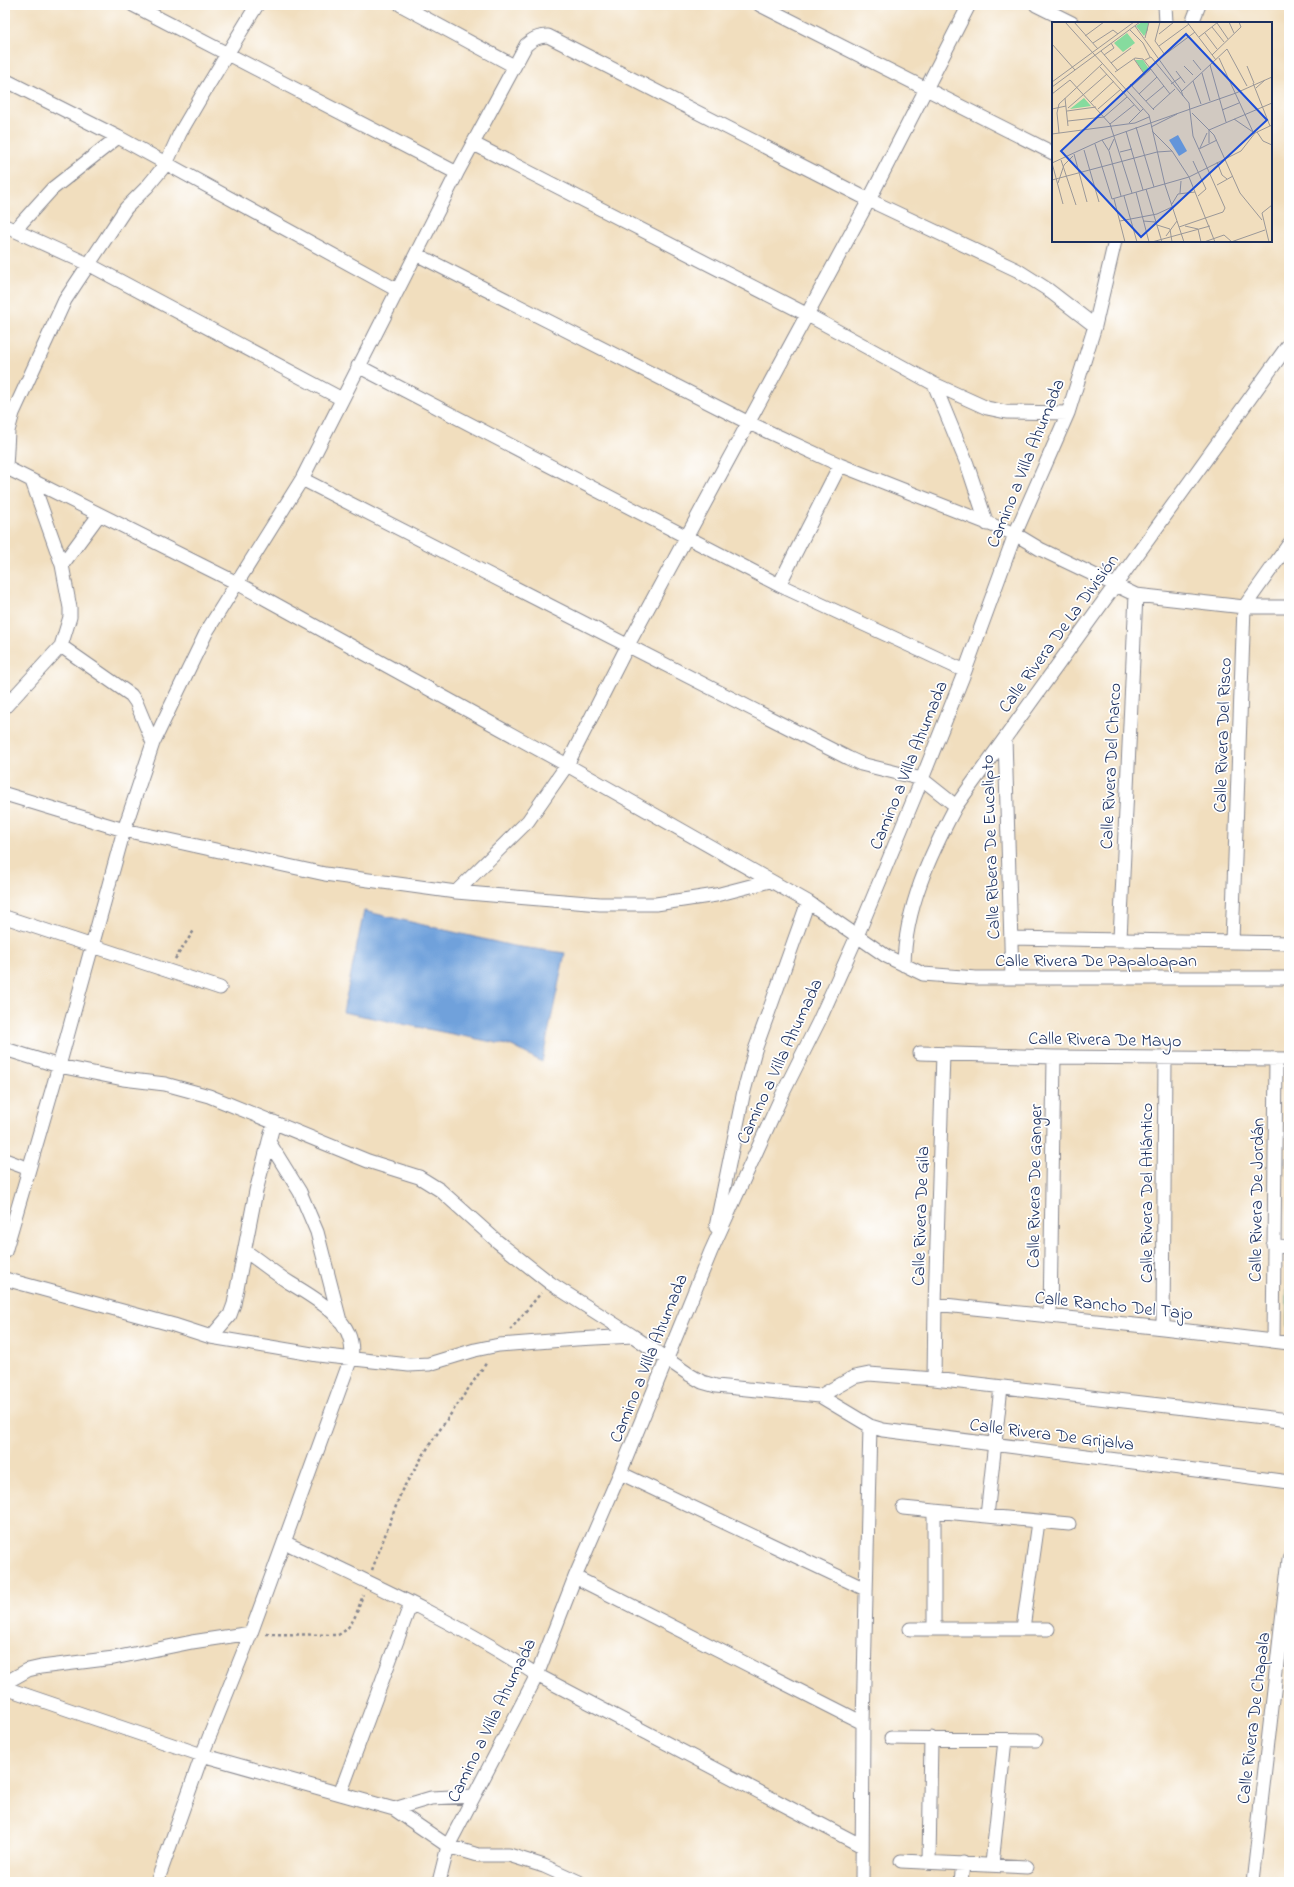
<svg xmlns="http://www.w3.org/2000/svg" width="1294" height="1887" font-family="'Indie Flower',sans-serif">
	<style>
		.green { fill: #86db9e; stroke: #50857e }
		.water { fill: #70a1db; stroke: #46689c }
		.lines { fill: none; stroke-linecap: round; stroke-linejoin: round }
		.minor-casing { stroke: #86868e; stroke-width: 15 }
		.path { stroke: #86868e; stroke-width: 2.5; stroke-dasharray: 3 3; stroke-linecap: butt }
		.minor { stroke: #fff; stroke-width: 13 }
		.labels { text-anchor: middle; stroke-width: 3.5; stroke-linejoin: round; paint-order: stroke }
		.street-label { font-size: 18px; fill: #1b2f5e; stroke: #fff }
		.inset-road { fill: none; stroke: #9b9898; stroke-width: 1 }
		.view { fill: #1d4ed8; fill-opacity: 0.15; stroke: #1d4ed8; stroke-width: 2 }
		.inset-edge { fill: none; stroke: #1b2f5e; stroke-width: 2 }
	</style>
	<rect width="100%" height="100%" fill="#fff"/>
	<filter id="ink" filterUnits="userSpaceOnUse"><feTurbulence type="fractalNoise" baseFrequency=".025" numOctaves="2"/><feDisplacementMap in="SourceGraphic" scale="8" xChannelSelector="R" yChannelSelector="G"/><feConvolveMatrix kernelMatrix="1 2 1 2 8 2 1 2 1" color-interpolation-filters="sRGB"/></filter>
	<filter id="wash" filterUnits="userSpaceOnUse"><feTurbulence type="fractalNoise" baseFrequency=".012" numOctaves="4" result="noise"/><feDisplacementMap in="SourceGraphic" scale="16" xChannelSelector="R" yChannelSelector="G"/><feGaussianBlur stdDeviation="0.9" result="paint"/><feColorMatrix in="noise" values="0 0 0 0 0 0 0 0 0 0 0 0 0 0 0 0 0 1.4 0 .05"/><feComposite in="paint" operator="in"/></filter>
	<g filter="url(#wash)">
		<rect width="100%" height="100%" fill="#f1debe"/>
		<path class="green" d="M1289,1266V1327L1287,1326V1268Z"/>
		<path class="water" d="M364,911L513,946L565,953L542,1062L512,1046L343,1012Z"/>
	</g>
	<g filter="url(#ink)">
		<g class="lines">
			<defs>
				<path id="minor" d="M133,5L457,173
					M401,5L514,66
					M760,5L1053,153
					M1036,5L1072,23
					M1165,5L1166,23
					M1192,23L1199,5
					M5,80L118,137L397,290
					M474,144L806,314L934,384L987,408L1006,412L1068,413
					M5,226L88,264L342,399
					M15,230L52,189L118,137
					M416,254L747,422L840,465L1015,534L1040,549L1136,595L1244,607H1289
					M358,366L779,585L965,671
					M934,384L967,464L987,524
					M5,467L237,583L567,765L808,902L886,956L923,974L976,978H1289
					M6,468L8,431L13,413L65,300L126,208L147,187L166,164L180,133L201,97L257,5
					M302,479L848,758L861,764L922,779L956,806
					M62,565L99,515
					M779,585L840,465
					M61,646L131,695L136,702L153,743
					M5,707L61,646L70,617V608L62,565L32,481
					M1005,738L1012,978
					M5,794L124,830L325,874L456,892L600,904H656L716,895L770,881
					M456,892L528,821L567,765L628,645L869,200L969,5
					M5,917L220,988
					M1011,938L1289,943
					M1120,939L1136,595
					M1232,941L1244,607L1289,544
					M904,965C905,908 930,855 956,806L1289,344
					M5,1049L59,1066L123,1079L165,1084L209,1096L368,1161L419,1177L440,1190L498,1242L550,1283L633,1336L690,1375L702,1382L716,1386L820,1396L854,1377L869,1374L934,1379L1289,1420
					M920,1053L1054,1057L1289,1059
					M269,1142L300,1192L317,1232L340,1321
					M5,1160L29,1169
					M716,1227L744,1091L755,1050L808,902
					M1273,1245L1289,1247
					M5,1252L59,1066L124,830L153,743L207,631L302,479L457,173L526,45C533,39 538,36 548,36L869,200L1017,270L1047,289L1095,326
					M5,1279L174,1325L211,1337L318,1355L409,1365L429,1364L475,1350L499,1345L576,1339L633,1336
					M935,1304L1163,1328L1289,1343
					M1050,1316L1054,1057
					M1163,1328L1165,1058
					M211,1337L230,1315L234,1304L256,1191L274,1122
					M1273,1341L1276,1059
					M934,1379L935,1304L943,1054
					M820,1396L870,1426L883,1430L1289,1482
					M620,1473L865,1589
					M903,1508L1069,1524
					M987,1516L1001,1387
					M284,1542C370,1583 457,1622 537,1675L862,1846
					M575,1577L863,1723
					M934,1628V1511
					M1023,1628L1038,1522
					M910,1629H1048
					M5,1683L28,1670L41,1667L114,1658L192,1642L251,1633
					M5,1688L202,1755L394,1809L448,1846L478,1855H509L544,1866L579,1882
					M891,1738L1036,1740
					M340,1794L411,1603
					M394,1809L431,1798L473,1796
					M901,1861L1027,1867
					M929,1862L931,1738
					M992,1864L1005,1740
					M157,1882L202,1755L251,1633L351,1358C358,1321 316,1299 290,1283C274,1273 260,1261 245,1251
					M439,1882L448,1846L537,1675L575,1577L620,1473L711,1251L784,1091L819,1021L857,936L922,779L965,671L1015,534L1068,413L1095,326L1115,241
					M862,1882L863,1723L870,1426
					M961,1882L963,1863
					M1252,1882L1289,1559"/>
			</defs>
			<use href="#minor" class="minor-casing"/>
			<path class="path" d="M175,959L195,929
				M510,1330L541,1293
				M372,1570L402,1490L432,1441L487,1362
				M266,1634L338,1635C354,1627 357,1611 363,1595"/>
			<use href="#minor" class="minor"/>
		</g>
	</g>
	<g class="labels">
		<g class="street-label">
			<text transform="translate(1025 463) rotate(-68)" y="6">Camino a Villa Ahumada</text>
			<text transform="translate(1058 633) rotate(-54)" y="6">Calle Rivera De La División</text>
			<text transform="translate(1222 735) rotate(-88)" y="6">Calle Rivera Del Risco</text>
			<text transform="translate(908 765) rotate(-68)" y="6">Camino a Villa Ahumada</text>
			<text transform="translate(1110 766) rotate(-87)" y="6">Calle Rivera Del Charco</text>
			<text transform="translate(990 847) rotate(-92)" y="6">Calle Ribera De Eucalipto</text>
			<text x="1096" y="966">Calle Rivera De Papaloapan</text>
			<text transform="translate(1105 1039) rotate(1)" y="6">Calle Rivera De Mayo</text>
			<text transform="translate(779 1061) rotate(-65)" y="6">Camino a Villa Ahumada</text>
			<text transform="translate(1034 1186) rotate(-89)" y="6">Calle Rivera De Ganger</text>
			<text transform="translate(1146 1193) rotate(-90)" y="6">Calle Rivera Del Atlántico</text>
			<text transform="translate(1256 1200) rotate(-89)" y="6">Calle Rivera De Jordán</text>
			<text transform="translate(920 1216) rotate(-88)" y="6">Calle Rivera De Gila</text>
			<text transform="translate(1114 1305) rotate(6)" y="6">Calle Rancho Del Tajo</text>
			<text transform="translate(648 1358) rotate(-68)" y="6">Camino a Villa Ahumada</text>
			<text transform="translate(1052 1434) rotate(7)" y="6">Calle Rivera De Grijalva</text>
			<text transform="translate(1253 1718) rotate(-83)" y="6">Calle Rivera De Chapala</text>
			<text transform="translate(491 1720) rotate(-64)" y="6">Camino a Villa Ahumada</text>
		</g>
	</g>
	<g transform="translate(1052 22)">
		<rect width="220" height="220" fill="#f1debe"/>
		<path d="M90,0H96V8L92,14L84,4ZM75,11L83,21L71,30L62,21ZM83,38H91L97,47L92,51ZM32,76L39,84L18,87Z" fill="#86db9e"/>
		<path d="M126,113L135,129L127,134L117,118Z" fill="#70a1db"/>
		<path class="inset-road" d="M13,0L97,93L113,163L132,220M22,0L46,27M108,0L103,19L113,33M135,0L164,38M177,0L182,11M165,1L176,17M83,4L129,68L131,74M160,5L172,20M78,8L91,21L98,35M153,11L165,27M107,12L122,0M33,14L52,0M147,15L166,0M93,16L97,0M41,21L61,8L66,12M0,22L23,48M107,24L137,2M49,29L66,49M52,33L62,26L59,21M160,33L189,5L187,0M167,36L202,112M82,37L93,53M93,38L99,35L137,81L141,114L173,186L171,190L127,205M141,38L149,48M103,40L143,10M59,41L79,26M158,43L174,100M132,44L141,53M195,44L202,61M48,45L89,90M124,49L133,61M63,50L83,36L91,37L118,72M150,51L158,79M18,58L58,102L80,171M141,59L149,82M0,60L82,0M201,61L218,104M78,62L102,88M119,62L129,55M80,64L99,47M0,65L88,0M204,66L213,58M130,69L175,27L195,64M0,72L18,58M87,72L105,55M13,76L16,104M94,79L112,64M39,80L62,59M16,86L55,52M0,87L14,84M46,87L69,67M101,87L123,67M170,88L187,81M15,89L44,85M140,91L162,113L188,171L210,198M182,97L201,110M16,99L52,95L75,75M77,101L91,87M58,102L82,83M84,105L102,165M99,105L125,92M74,109L91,168M100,109L120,129L137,155L163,220M205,110L211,119L220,123M7,111L5,91L7,82L50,42M0,112L83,101L97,95M50,118L57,129L69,174M157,121V108L220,81M43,122L60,177L137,155L189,129L203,111L220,103M148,126L155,111M147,127L165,118M32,128L47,180M57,128L62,117M68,130L80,127M22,132L35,180M9,138L24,183M141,139L154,167L146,174M165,140L170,153L175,157M0,141L50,118L184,71L220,55M0,141L11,182M0,158L105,130L120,129M6,161L12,143L21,134M165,163L181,154M94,167L110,220M84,170L97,220M128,171L129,159M72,174L85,220M62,177L73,220M120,182L126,172L143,170M68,199L105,192L120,185M91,199L103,200M105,203L118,207L120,220M133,204L146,207L149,220M114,214L125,199M100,220L158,204M152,220L172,213L180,220M179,220L213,208M217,220L210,191L220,183"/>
		<path class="view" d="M134,12L215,98L89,215L9,129Z"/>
		<rect width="220" height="220" class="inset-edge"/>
	</g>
	<rect width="1294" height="1887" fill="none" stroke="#fff" stroke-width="20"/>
</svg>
